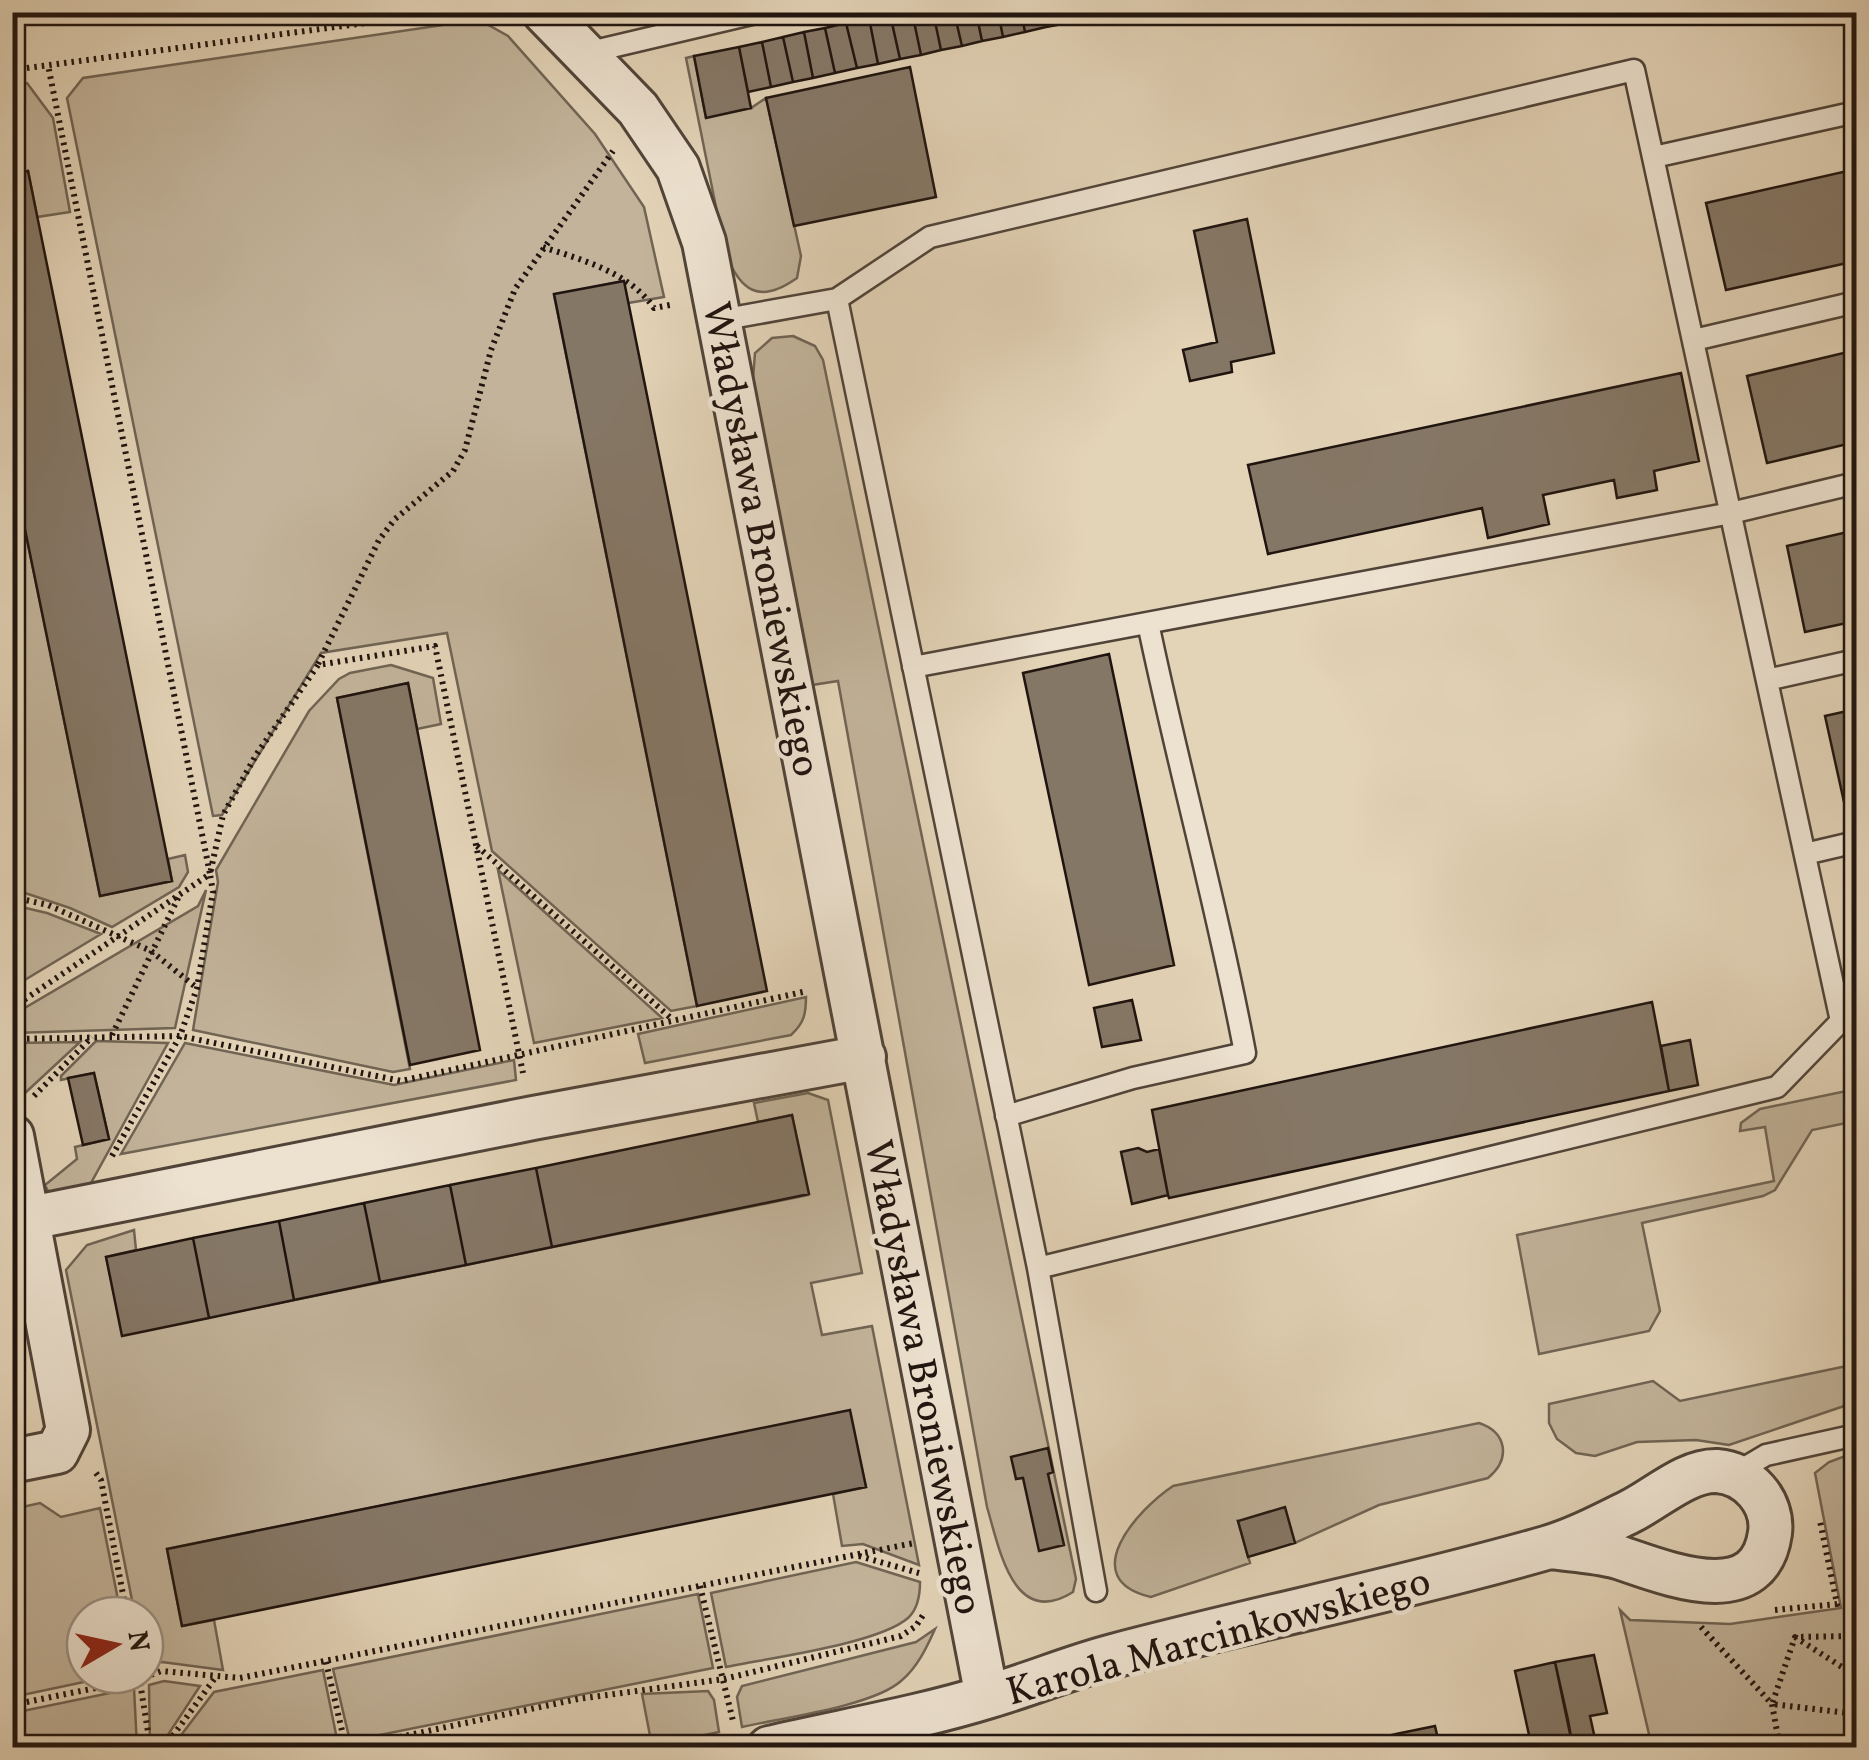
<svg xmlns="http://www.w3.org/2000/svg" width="1869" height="1760" font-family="Vollkorn,serif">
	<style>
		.green { fill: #c2b39a; stroke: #706454; stroke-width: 2.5 }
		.building { fill: #857766; stroke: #1f140f; stroke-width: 2.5 }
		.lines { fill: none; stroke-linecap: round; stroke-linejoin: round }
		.lane-casing { stroke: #504439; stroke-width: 25 }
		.street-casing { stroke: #504439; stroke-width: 48 }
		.path { stroke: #1f140f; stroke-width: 6; stroke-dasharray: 2.5 5; stroke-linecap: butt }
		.lane { stroke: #ede2d0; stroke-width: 20 }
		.street { stroke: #ede2d0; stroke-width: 42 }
		.labels { text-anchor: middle; stroke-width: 9; stroke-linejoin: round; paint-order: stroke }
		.street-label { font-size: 40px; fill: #1f140f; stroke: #ede2d0 }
	</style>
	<rect width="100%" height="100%" fill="#e3d3b7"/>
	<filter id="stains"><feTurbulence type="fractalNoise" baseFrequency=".002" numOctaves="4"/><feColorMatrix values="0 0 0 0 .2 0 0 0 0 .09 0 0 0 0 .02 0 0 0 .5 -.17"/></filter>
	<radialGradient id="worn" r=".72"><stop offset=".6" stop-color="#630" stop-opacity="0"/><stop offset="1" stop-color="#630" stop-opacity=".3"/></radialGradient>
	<path class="green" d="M470,21L483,22L508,36L595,134L644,207L664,297L628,303L623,281L554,295L697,1006L671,1011L492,851L447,633L321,653L222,815L213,816L67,98L83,78Z
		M694,56L706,117L751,108L766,98L801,256L797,278C759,305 740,291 725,252L686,58Z
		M27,83L53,118L70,212L37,217L28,171L13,174V84Z
		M793,336L815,346L823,360L1076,1579L1073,1592C1013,1630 999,1547 987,1507L838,681L812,685L753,379L755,353L772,338Z
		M12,466L100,896L172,881L168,859L185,855L188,872L179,887L112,927L70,908L13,889Z
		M391,665L433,678L441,724L417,729L408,683L337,698L410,1069L393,1072L193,1030L218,882L216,870L309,711L339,679L350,673Z
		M498,870L662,1018L534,1043Z
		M206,890L175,1028L13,1033V1022L18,1012L198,906Z
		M13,905L47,913L101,934L23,981H13Z
		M806,997C806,1014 804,1023 791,1035L645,1063L638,1034Z
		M96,1041L168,1043L86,1192L49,1193L45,1185L77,1159L75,1147L109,1139L94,1073L61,1080V1076Z
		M80,1042L24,1094L14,1043Z
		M185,1043L394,1085L514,1060L516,1080L121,1154Z
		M1856,1089V1121L1812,1130L1775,1190L1763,1196L1642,1223L1660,1311L1649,1331L1539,1354L1517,1235L1774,1181L1765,1127L1740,1131L1741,1123L1760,1109Z
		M808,1093L828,1100L862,1273L811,1283L822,1335L872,1326L919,1565L863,1544L842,1546L833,1494L866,1487L849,1411L167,1549L182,1626L214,1620L223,1670L162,1662L145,1665V1615H135L66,1270L87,1245L134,1230L136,1250L106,1257L123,1335L808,1195L792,1115L758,1122L754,1103Z
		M1856,1364V1402L1729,1445L1696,1440L1637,1442L1595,1456L1576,1453L1557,1439L1549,1423V1404L1653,1381L1680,1401Z
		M1479,1423C1507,1432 1511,1459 1488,1478L1379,1505L1295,1543L1238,1521L1250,1563L1151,1597C1075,1579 1137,1510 1173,1486Z
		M1856,1452V1747H1652L1620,1610L1630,1620L1730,1624L1841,1608L1815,1473L1829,1462Z
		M40,1503L61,1517L100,1508L121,1615H85V1675H117L13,1697V1509Z
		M856,1562L920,1582C920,1595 918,1609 908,1618C878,1644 769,1658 726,1667L711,1593Z
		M698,1594L713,1668L350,1741L333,1669Z
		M935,1629C927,1647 917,1668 901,1681C873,1706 782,1718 742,1727L737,1697L742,1686L916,1642Z
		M323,1670L338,1744L324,1748L172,1747L214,1692Z
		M164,1681L200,1686L160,1747H150L149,1685Z
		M134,1688L137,1747H13V1713Z
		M708,1691L714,1700L719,1732L652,1746L642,1694Z"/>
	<path class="building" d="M912,12H933L941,50L921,55Z
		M912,12L921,55L900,59L890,14Z
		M933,12H954L962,46L941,50Z
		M954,12H976L982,41L962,46Z
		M976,12H998L1003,37L982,41Z
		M998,12H1021L1025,32L1003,37Z
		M1021,12H1043L1046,27L1025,32Z
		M1043,12H1066L1068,23L1046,27Z
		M890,14L900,59L878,64L869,18Z
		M869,18L878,64L857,68L846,23Z
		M846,23L857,68L835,73L825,28Z
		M825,28L835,73L813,78L804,32Z
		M804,32L813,78L793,82L783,37Z
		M783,37L793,82L771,87L762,42Z
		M762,42L771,87L748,92L739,47Z
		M739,47L751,108L706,118L694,56Z
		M910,67L936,197L794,226L766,98Z
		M1856,169V261L1726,290L1706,203Z
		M28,171L172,881L100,896L12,466V174Z
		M1247,219L1274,353L1231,362L1232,372L1190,381L1183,350L1217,342L1194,231Z
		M624,281L767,991L697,1006L554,294Z
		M1856,350V442L1767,463L1747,376Z
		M1681,373L1699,461L1654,471L1657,490L1617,498L1614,480L1543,495L1549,524L1488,538L1482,508L1268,554L1248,465Z
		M1856,530V621L1805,632L1787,546Z
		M1109,654L1174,965L1089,985L1023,673Z
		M408,683L480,1050L410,1065L337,698Z
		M1856,709V799L1844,802L1825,716Z
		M1132,1000L1141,1040L1102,1047L1094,1008Z
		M1652,1002L1669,1091L1169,1198L1168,1195L1152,1110Z
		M1690,1040L1698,1085L1669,1091L1661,1046Z
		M94,1073L109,1139L83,1145L68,1078Z
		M792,1115L809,1194L552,1247L536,1168Z
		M1138,1148L1147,1152L1159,1149L1168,1195L1132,1204L1121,1152Z
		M536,1168L552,1247L466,1265L450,1185Z
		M450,1185L466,1265L380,1282L364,1203Z
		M364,1203L380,1282L294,1300L279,1221Z
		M279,1221L294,1300L209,1318L193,1238Z
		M193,1238L209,1318L122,1336L106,1257Z
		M850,1410L866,1487L182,1626L167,1549Z
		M1048,1448L1053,1472L1048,1474L1064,1545L1039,1551L1023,1478L1016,1479L1011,1457Z
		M1285,1507L1295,1543L1248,1557L1238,1521Z
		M1594,1655L1607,1713L1590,1716L1597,1748H1573L1555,1662Z
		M1555,1662L1568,1720L1573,1748H1550L1548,1741L1531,1744L1515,1671Z
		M1435,1726L1440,1748H1399L1396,1734Z
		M1396,1734L1399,1748H1358L1357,1743Z"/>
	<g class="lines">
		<defs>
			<path id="lane" d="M586,53L760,12
				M1654,157L1856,112
				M837,299L930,237L1634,70L1841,1021L1777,1087L1038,1268
				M720,320L837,299L1038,1268L1096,1591
				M1694,340L1856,302
				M913,667L1731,513L1856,483
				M1767,680L1856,660
				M1805,854L1856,842
				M1006,1116L1133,1078L1245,1053C1218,909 1178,767 1148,623
				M1734,1474L1766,1455L1856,1435"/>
			<path id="street" d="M544,12L638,109L678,168L704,242L987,1697
				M12,1136L68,1430L57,1452L12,1461
				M30,1218L533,1118L864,1057
				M769,1748C842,1731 919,1718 990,1696C1031,1684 1071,1667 1113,1656C1256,1618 1403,1589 1546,1548C1574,1540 1603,1525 1629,1512C1656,1499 1686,1470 1717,1471C1748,1473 1774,1502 1770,1533C1759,1613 1664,1572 1618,1557C1596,1551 1572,1550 1550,1547"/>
		</defs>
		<use href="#lane" class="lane-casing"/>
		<use href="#street" class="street-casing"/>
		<path class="path" d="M482,12L499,19
			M12,70L448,12
			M543,247C582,260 629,272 654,308L670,305
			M318,664L379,540L395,519L453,471L465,450L491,350L515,289L613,151
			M477,846L673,1020
			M12,897L48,905L151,951L197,988
			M12,1008L210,874L48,65
			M112,1035L179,896
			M12,1039L180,1036L401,1081L807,991
			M34,1096L92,1037
			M112,1156L180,1036L197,988L213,892L210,874L223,815L256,755L318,665L435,646L523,1073
			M96,1473L101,1480L127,1615
			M859,1556L919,1573
			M700,1586L733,1721
			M1775,1610L1837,1604L1820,1521
			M1701,1627L1772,1704L1780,1748
			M1856,1636L1795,1637L1772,1704L1856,1714
			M1795,1637L1856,1676
			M326,1662L346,1748
			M139,1676L148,1732L147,1748
			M12,1705L140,1679L161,1671L240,1678L914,1543
			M164,1748L215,1678
			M348,1748L578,1699L724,1679L901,1636L916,1626L925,1612"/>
		<use href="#lane" class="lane"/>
		<use href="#street" class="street"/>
	</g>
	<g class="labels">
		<g class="street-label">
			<text transform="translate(763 539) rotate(79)" y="14">Władysława Broniewskiego</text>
			<text transform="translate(925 1377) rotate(79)" y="14">Władysława Broniewskiego</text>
			<text transform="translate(1218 1635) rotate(-15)" y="14">Karola Marcinkowskiego</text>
		</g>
	</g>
	<rect width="1869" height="1760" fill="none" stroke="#e3d3b7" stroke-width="50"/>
	<rect x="15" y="15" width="1839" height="1730" fill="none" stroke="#1f140f" stroke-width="5"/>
	<rect x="25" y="25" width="1819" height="1710" fill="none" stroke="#1f140f" stroke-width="2.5"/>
	<g transform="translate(115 1645) rotate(81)"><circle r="48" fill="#ede2d0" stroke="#9b9083" stroke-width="2.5"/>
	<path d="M0-8L18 38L0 25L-18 38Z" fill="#8f2418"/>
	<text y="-15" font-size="28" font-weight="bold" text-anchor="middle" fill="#1f140f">N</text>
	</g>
	<rect width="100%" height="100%" filter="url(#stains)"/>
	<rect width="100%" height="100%" fill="url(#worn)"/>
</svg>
